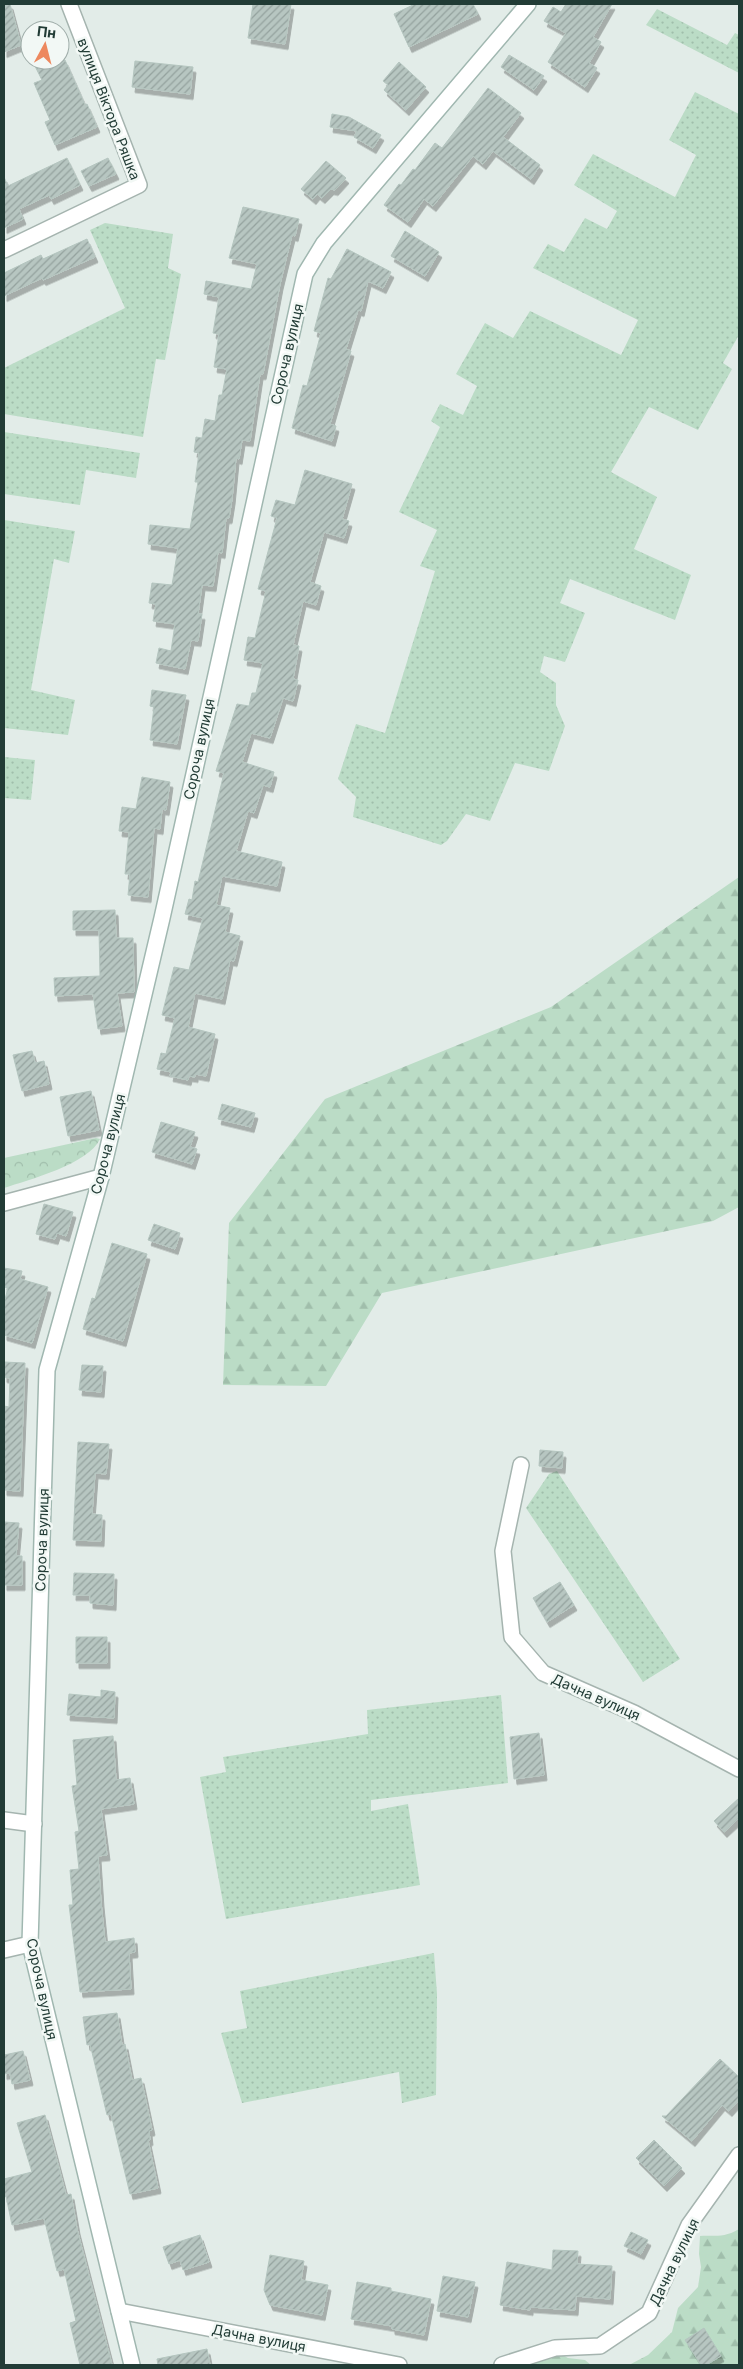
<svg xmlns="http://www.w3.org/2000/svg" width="743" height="2369" font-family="Inter,sans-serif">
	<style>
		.forest { fill: url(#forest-firs) }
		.park { fill: url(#park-crowns) }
		.garden { fill: url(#garden-dots) }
		.building { fill: url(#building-hatch); stroke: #b4c5bf; filter: url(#shadow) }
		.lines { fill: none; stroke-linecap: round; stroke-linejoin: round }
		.minor-casing { stroke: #a5b4af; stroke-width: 18 }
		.tertiary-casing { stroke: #a5b4af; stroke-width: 18 }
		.secondary-casing { stroke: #a0b7b0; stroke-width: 18 }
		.minor { stroke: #fff; stroke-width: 15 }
		.tertiary { stroke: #fff; stroke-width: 15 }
		.secondary { stroke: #fff; stroke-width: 15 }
		.labels { text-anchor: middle; stroke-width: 5; stroke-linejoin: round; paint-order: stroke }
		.street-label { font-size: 14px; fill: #223c36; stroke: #f2f8f5 }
	</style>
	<defs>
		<pattern id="forest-firs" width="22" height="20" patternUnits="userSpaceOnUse" patternTransform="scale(1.25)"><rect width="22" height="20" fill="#bbdcc6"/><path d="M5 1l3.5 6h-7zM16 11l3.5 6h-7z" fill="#a0beab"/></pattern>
		<pattern id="park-crowns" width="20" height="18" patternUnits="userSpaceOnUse" patternTransform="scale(1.25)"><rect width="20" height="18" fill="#bbdcc6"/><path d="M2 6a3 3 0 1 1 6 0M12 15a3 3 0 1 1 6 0" fill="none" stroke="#a0beab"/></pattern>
		<pattern id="garden-dots" width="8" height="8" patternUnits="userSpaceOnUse" patternTransform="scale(1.25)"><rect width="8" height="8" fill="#bbdcc6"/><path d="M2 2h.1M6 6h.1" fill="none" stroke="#a0beab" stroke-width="1.8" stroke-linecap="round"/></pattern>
		<pattern id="building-hatch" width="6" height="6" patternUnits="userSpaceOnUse" patternTransform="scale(1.25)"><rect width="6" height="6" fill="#b7c6c1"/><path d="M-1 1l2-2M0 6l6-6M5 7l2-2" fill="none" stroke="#94a29e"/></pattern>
		<filter id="shadow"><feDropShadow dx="3" dy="5.5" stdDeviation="0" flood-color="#0004"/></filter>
	</defs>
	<rect width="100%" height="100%" fill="#e2ece8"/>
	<path class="forest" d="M739,877V1207L713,1221L382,1293L326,1386L223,1385L229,1223L325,1099L551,1007Z
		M739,2229V2365H629L648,2355L672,2332L678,2308L698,2287L701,2267L699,2254L700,2236C716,2235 724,2238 739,2229Z
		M551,2349L568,2358L585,2360L591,2365H502Z"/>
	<path class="park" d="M96,1138L100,1139C89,1164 28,1180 4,1188V1158Z"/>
	<path class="garden" d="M657,9L727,45L735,33L739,35V73L646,25Z
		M695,92L739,114V335L723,363L732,369L698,430L649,407L611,472L657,497L634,549L691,575L675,620L570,579L560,603L585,613L565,662L544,656L540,672L556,683V705L565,726L549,771L515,763L490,821L466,814L447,841L441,845L353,817L356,797L338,779L356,724L385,733L435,571L420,566L437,530L399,512L440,427L431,421L440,404L463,415L477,386L456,374L485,323L513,338L530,311L621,355L638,320L533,268L548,244L564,252L585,218L607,229L617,211L574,185L593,154L675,197L696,155L669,140Z
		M105,223L173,234L168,268L181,274L165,360L156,359L143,437L4,414V368L125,308L90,230Z
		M4,432L140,453L136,478L86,470L80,505L4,494Z
		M4,520L75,531L69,563L54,559L31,690L75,700L68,735L4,728Z
		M4,757L35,760L31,800L4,798Z
		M557,1471L680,1659L643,1682L526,1508L549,1474Z
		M501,1695L508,1783L371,1800V1811L408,1804L420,1885L226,1919L200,1777L226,1772L223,1757L368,1734L367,1710Z
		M434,1953L437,1994L436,2095L402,2103L399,2072L242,2103L221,2033L247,2028L240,1991Z"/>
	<path class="building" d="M4,4H10L21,45L4,52Z
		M253,4H291L285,44L248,38Z
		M415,4H473L478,14L409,47L394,14Z
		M566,4H612L593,37L601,42L589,63L597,68L585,87L548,62L566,33L544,21L553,7L561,12Z
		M509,55L544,76L534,90L501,67Z
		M32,60H65L85,105L87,104L97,127L55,145L45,122L50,120L34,83L42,80Z
		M135,61L193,67L190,94L132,87Z
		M399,62L426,87L406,110L384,90L388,85L383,81Z
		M488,88L521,113L503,137L540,165L531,179L493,151L483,164L473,156L433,206L424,199L408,222L384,205L399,184L401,185L413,169L415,170L435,143L442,148Z
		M332,114L349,117L381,135L373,148L354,137L357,131L330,127Z
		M67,158L80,185L51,199L49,195L19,209L23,219L4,228V177L8,186Z
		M108,158L116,174L89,186L81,171Z
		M326,161L346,178L335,190L331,189L322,198L317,194L313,199L301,189Z
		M243,207L299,219L295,236L292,235L280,284L263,374H260L250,441L242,440L239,459L236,458L232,499L229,518H226L222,553L218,552L213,586L202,585L198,614H202L198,641L191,640L185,669L156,663L159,648L171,651L175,624L153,621L156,604L149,603L152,583L172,585L178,548L148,544L150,525L190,529L198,482H195L199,453L194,452L196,437L202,438L205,419L215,421L219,395H222L227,369L214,367L219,334L213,333L219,297L204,294L206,281L251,289L257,264L229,258Z
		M405,231L439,252L425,276L391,256Z
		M87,239L95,257L43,280L42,278L4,296V273L41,255L43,259Z
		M347,249L391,272L383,288L368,281L361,311L358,310L346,349L351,351L330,424L336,426L332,441L292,428L303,385L307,386L321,333L314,331L328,278L331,279Z
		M305,470L352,484L342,519L349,521L344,538L324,532L310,582L321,586L316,605L303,601L293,645L299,646L293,679L298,680L293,701L283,698L270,738L251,733L242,762L274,772L270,787L263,785L254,813L248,811L236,851L282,862L277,886L222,876L216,905L230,908L225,932L240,936L234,961L230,960L222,999L195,993L188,1027L215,1034L206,1076L195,1074V1077L189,1076L188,1080L170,1076L171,1072L157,1069L161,1053L166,1054L175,1018L162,1015L174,967L189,970L203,918L185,914L189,899L192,900L195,881L198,882L224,773L216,771L237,704L249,706L252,693H256L263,663L244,660L248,637L255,638L266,591L258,589L277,518L271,516L276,500L295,505Z
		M152,690L186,695L177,744L150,740L154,707L150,706Z
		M142,777L170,782L166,810L162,809L160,829L154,828L148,897L128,895L130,874H125L129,832L119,831L122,807L136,809Z
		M115,910L116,938H133L134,992L117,993L122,1026L98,1029L93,994L55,996L54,978L100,976L99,930H73V911Z
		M32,1051L35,1063L44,1061L49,1084L22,1091L13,1055Z
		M91,1091L99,1130L68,1136L60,1097Z
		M222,1104L255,1113L251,1127L218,1119Z
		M161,1122L195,1132L190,1147L197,1149L192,1164L152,1152Z
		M44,1204L73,1212L66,1236L57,1233L55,1239L36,1234Z
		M154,1224L180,1233L175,1249L148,1240Z
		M112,1243L147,1254L123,1341L83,1329L92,1298L95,1299Z
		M4,1268L22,1271L20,1279L48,1287L32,1343L4,1335V1303L8,1288L4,1287Z
		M4,1362L25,1363L20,1491L4,1490V1406L9,1407L10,1378L4,1377Z
		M82,1365L103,1366L101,1392L79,1390Z
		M78,1442L109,1444L106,1474L95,1473L92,1514L102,1515L101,1541L73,1540Z
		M540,1450L563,1452L562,1468L539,1466Z
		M4,1522L19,1523L16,1556H22V1585H4Z
		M74,1573L114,1574L113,1605L90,1603V1595H73Z
		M560,1582L574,1605L547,1622L533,1598Z
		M76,1637H107V1663H76Z
		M101,1690L115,1692L114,1718L67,1715L69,1694L101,1697Z
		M539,1733L544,1775L514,1779L510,1737Z
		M113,1736L116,1780L130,1778L134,1804L101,1809L107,1855L98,1856L101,1902L105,1942L134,1938L135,1952L129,1953L131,1989L80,1992L69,1905H73L70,1870L79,1869L75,1832L79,1831L72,1786L77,1785L73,1740Z
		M739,1798V1818L724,1832L714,1821Z
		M117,2013L122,2045L125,2044L132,2080L141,2078L152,2130L149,2131L150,2140H148L158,2188L130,2194L111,2114L107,2115L90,2044L87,2045L83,2017Z
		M23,2051L30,2080L12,2084L10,2073L4,2074V2055Z
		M720,2059L739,2077V2100L729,2111L722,2105L692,2141L662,2116H666Z
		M45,2115L66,2195L71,2194L77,2229L112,2365H80L70,2323L76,2321L64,2269L57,2271L44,2218L12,2225L6,2196L4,2197V2179L32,2172L17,2123Z
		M654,2140L682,2168L664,2186L636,2158Z
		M631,2232L648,2240L641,2254L624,2246Z
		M200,2235L209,2262L183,2270L180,2260L169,2264L163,2247Z
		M553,2250L578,2251L577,2264L612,2266L610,2299L576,2296L575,2310L530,2307V2310L500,2305L507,2262L552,2270Z
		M270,2255L304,2261L301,2280L328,2285L322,2315L270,2305L264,2290Z
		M443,2276L475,2282L468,2317L437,2311Z
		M357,2282L391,2288V2291L431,2299L424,2335L392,2329V2326L351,2319Z
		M704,2328L721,2356L706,2365H701L685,2340Z
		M207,2349L210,2365H158L157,2359Z"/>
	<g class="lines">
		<defs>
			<path id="minor" d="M4,250L139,185L69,4
				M4,1203L101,1177
				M521,1465L503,1551L512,1637L543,1673L634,1713L739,1769
				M4,1820L34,1824
				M119,2311L399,2365
				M502,2365L555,2348L600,2346L649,2313L689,2225L739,2155"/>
			<path id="tertiary" d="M4,1950L30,1944"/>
			<path id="secondary" d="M132,2365L30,1944L47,1370L101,1177L162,918L305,274L324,243L528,4"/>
		</defs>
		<use href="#minor" class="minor-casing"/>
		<use href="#tertiary" class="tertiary-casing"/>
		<use href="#secondary" class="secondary-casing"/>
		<use href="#minor" class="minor"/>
		<use href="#tertiary" class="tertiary"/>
		<use href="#secondary" class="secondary"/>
	</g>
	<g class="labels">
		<g class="street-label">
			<text transform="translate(109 109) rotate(69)" y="5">вулиця Віктора Ряшка</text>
			<text transform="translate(287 354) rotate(-77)" y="5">Сороча вулиця</text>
			<text transform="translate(199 749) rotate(-78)" y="5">Сороча вулиця</text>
			<text transform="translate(108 1144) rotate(-76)" y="5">Сороча вулиця</text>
			<text transform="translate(42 1540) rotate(-88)" y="5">Сороча вулиця</text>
			<text transform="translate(596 1697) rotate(24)" y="5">Дачна вулиця</text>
			<text transform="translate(42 1989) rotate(78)" y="5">Сороча вулиця</text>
			<text transform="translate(674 2262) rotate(-64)" y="5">Дачна вулиця</text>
			<text transform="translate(259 2338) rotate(11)" y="5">Дачна вулиця</text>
		</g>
	</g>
	<rect width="743" height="2369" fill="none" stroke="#223c36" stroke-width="10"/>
	<g transform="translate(45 45) rotate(7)"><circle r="24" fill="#f2f8f5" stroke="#9fada9"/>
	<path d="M0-4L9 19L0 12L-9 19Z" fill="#ed885e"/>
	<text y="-8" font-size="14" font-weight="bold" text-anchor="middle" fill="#223c36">Пн</text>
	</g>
</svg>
